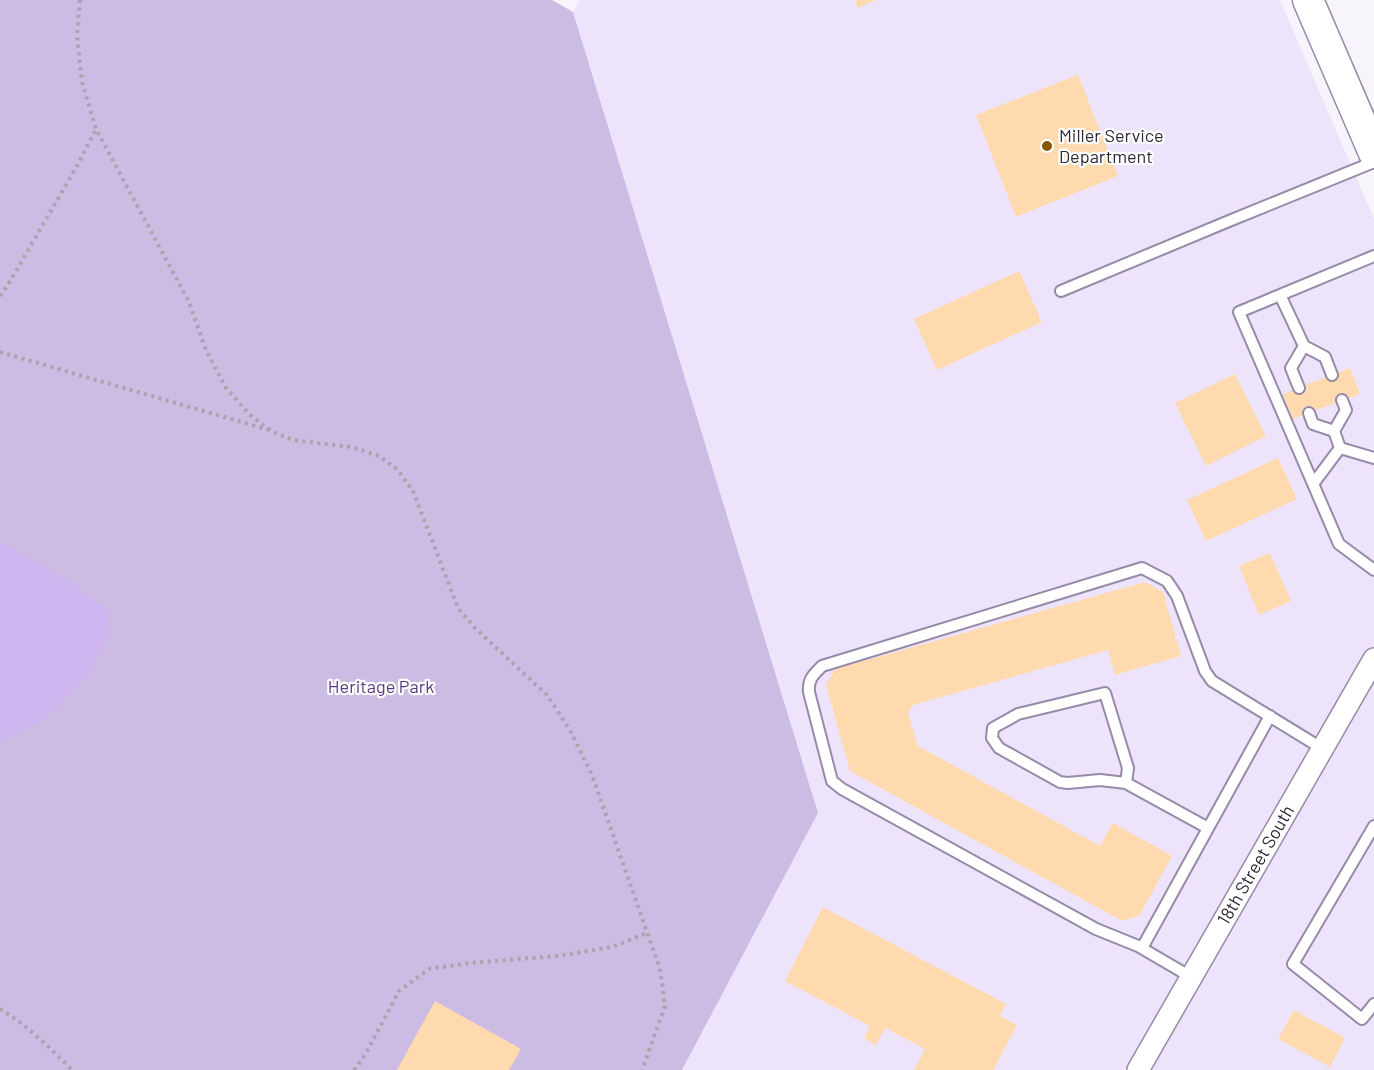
<svg xmlns="http://www.w3.org/2000/svg" width="1374" height="1070" font-family="Barlow,sans-serif">
	<style>
		.built { fill: #ede4fb }
		.green { fill: #ccbbe2 }
		.water { fill: #cfb6f1 }
		.building { fill: #ffdaaf }
		.lines { fill: none; stroke-linecap: round; stroke-linejoin: round }
		.service-casing { stroke: #978aa8; stroke-width: 14 }
		.minor-casing { stroke: #978aa8; stroke-width: 24 }
		.secondary-casing { stroke: #978aa8; stroke-width: 33 }
		.path { stroke: #a8a4ad; stroke-width: 4; stroke-dasharray: 3 4.5; stroke-linecap: butt }
		.service { stroke: #fff; stroke-width: 10 }
		.minor { stroke: #fff; stroke-width: 21 }
		.secondary { stroke: #fff; stroke-width: 30 }
		.poi-dot { fill: #895700; stroke: #fff; stroke-width: 2 }
		.labels { text-anchor: middle; stroke-width: 4.5; stroke-linejoin: round; paint-order: stroke }
		.poi-label { font-size: 18px; fill: #2e2935; stroke: #fff; text-anchor: start }
		.park-label { font-size: 18px; fill: #5b397f; stroke: #fff }
		.street-label { font-size: 18px; fill: #2e2935; stroke: #fff }
	</style>
	<rect width="100%" height="100%" fill="#f7f4fb"/>
	<path class="built" d="M579,0H1280L1374,219V1070H682L818,813L573,12Z"/>
	<path class="green" d="M0,0H552L573,12L818,813L682,1070H0Z"/>
	<path class="water" d="M0,540L74,584L108,611L109,637L89,673L52,714L0,742Z"/>
	<path class="building" d="M855,0H876L858,8Z
		M1078,75L1118,176L1016,217L976,115Z
		M1019,271L1042,322L937,370L914,319Z
		M1350,368L1360,394L1292,419L1283,394Z
		M1235,374L1266,436L1206,466L1175,403Z
		M1278,458L1297,499L1206,541L1187,500Z
		M1270,553L1291,601L1259,615L1239,566Z
		M1145,582L1163,592L1181,656L1115,675L1108,650L913,705L908,713L918,746L1100,846L1113,823L1172,856L1139,916L1122,921L850,771L826,685L835,669Z
		M823,907L1006,1004L1000,1016L1017,1025L993,1070H914L925,1049L885,1028L876,1045L864,1038L870,1026L785,981Z
		M435,1001L521,1049L509,1070H397Z
		M1294,1010L1345,1038L1330,1067L1278,1039Z"/>
	<g class="lines">
		<defs>
			<path id="service" d="M1374,256L1239,312L1339,544L1374,570
				M1061,291L1229,221L1374,162
				M1280,295L1304,346
				M1299,388L1291,368L1304,346L1325,357L1332,375
				M1309,413L1313,424L1334,431
				M1340,448L1374,458
				M1313,484L1340,448L1334,431L1346,410L1342,400
				M1126,783L1128,768L1105,693L1018,714L993,728L992,738L999,748L1060,782L1068,783L1100,780L1126,783L1208,828
				M1374,826L1293,964L1362,1019L1374,1004
				M1142,948L1270,716
				M1191,977L1138,946L1096,929L842,789L832,781L809,692C808,679 813,675 822,666L1142,568L1167,581L1177,596L1205,671L1212,681L1323,749"/>
			<path id="minor" d="M1138,1070L1374,659"/>
			<path id="secondary" d="M1308,0L1374,153"/>
		</defs>
		<use href="#service" class="service-casing"/>
		<use href="#minor" class="minor-casing"/>
		<use href="#secondary" class="secondary-casing"/>
		<path class="path" d="M80,0L77,36L82,82L96,129L189,302L206,350L226,388L251,416L273,432L293,440L352,447L379,456L398,470L413,491L458,608L475,628L547,695L570,730L592,775L660,969L665,1006L642,1070
			M0,296L9,283L77,166L96,129
			M0,352L269,430
			M0,1009C27,1025 50,1048 72,1070
			M354,1070L365,1055L399,991L429,969L470,963L557,956L612,947L647,933"/>
		<use href="#service" class="service"/>
		<use href="#minor" class="minor"/>
		<use href="#secondary" class="secondary"/>
	</g>
	<circle class="poi-dot" cx="1047" cy="146" r="6"/>
	<g class="labels">
		<g class="poi-label">
			<text x="1059" y="142">Miller Service<tspan x="1059" dy="21">Department</tspan></text>
		</g>
		<g class="park-label">
			<text x="381" y="693">Heritage Park</text>
		</g>
		<g class="street-label">
			<text transform="translate(1256 865) rotate(-60)" y="6">18th Street South</text>
		</g>
	</g>
</svg>
